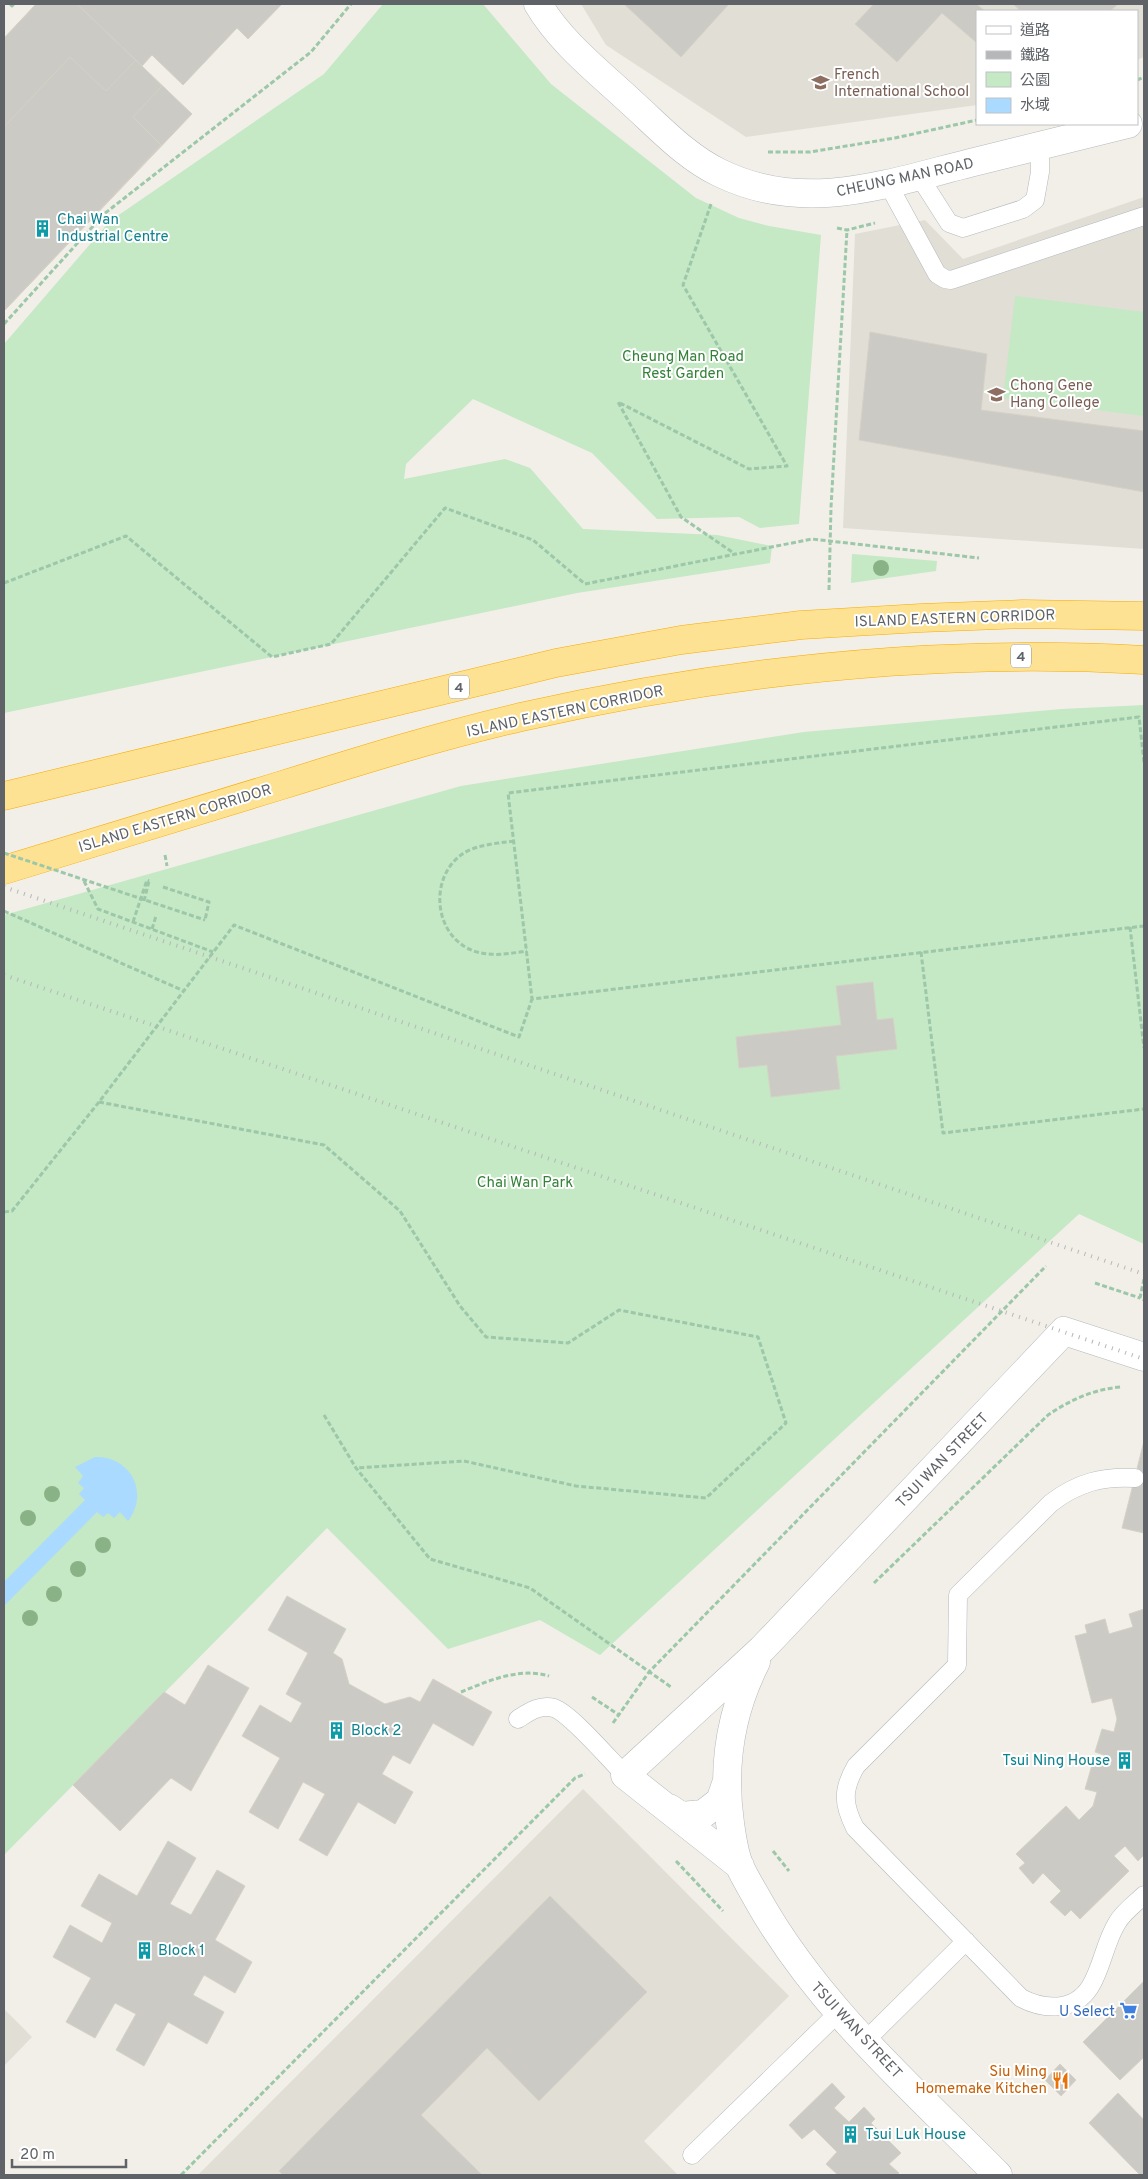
<svg xmlns="http://www.w3.org/2000/svg" width="1148" height="2179" font-family="Overpass,'Noto Sans TC',sans-serif">
	<style>
		.education { fill: #e1ded6 }
		.green { fill: #c5e8c5 }
		.water { fill: #aadaff }
		.building { fill: #cccac5; stroke: #d6d1c6 }
		.lines { fill: none; stroke-linecap: round; stroke-linejoin: round }
		.lane-casing { stroke: #b5b8bc; stroke-width: 19 }
		.street-casing { stroke: #b5b8bc; stroke-width: 29 }
		.highway-casing { stroke: #f9ab00; stroke-width: 29 }
		.path { stroke: #9cc7a9; stroke-width: 3; stroke-dasharray: 5 2.5; stroke-linecap: butt }
		.lane { stroke: #fff; stroke-width: 18 }
		.street { stroke: #fff; stroke-width: 28 }
		.highway { stroke: #fde293; stroke-width: 28 }
		.rail { stroke: #b6b7b8; stroke-width: 4; stroke-dasharray: 1 6; stroke-linecap: butt }
		.path-bridge { stroke: #9cc7a9; stroke-width: 3; stroke-dasharray: 5 2.5; stroke-linecap: butt }
		.tree { fill: #89b387 }
		.labels { text-anchor: middle; stroke-width: 4; stroke-linejoin: round; paint-order: stroke }
		.shield { fill: #fff; stroke: #8f9295; stroke-width: 1 }
		.shield-label { font-size: 14px; font-weight: bold; fill: #5f6368 }
		.education-label { font-size: 15px; fill: #785e54; stroke: #fff; text-anchor: start }
		.street-label { font-size: 15px; fill: #5f6368; stroke: #fff }
		.culture-label { font-size: 15px; fill: #0d838f; stroke: #fff; text-anchor: start }
		.park-label { font-size: 15px; fill: #348238; stroke: #fff }
		.shop-label { font-size: 15px; fill: #366cbe; stroke: #fff; text-anchor: end }
		.food-label { font-size: 15px; fill: #c56008; stroke: #fff; text-anchor: end }
	</style>
	<rect width="100%" height="100%" fill="#f1efe8"/>
	<path class="education" d="M581,4H1144V57L1137,60V11H977V105L746,137L606,45Z
		M1144,197V549L843,528L855,234L925,220L963,259Z
		M583,1789L789,1996L644,2141L678,2175H198Z
		M4,2009L32,2037L4,2066Z"/>
	<path class="green" d="M383,4H483L551,84L696,198L739,218L769,226L821,235L799,524L760,528L739,517L657,519L592,453L473,399L406,464L404,479L505,459L530,468L583,529L717,535L772,546L770,563L577,593L4,713V344L110,221L324,74Z
		M1015,296L1144,312V416L1003,398Z
		M852,554L937,561L936,571L851,583Z
		M1144,705V1244L1079,1214L600,1655L540,1620L448,1649L327,1528L4,1855V915L461,786L804,732L1062,709Z"/>
	<path class="water" d="M95,1457C130,1456 150,1492 128,1521L120,1512L114,1518L108,1513L103,1517L97,1512L4,1606V1582L85,1500L79,1494L84,1488L78,1483L83,1476L75,1467Z"/>
	<path class="building" d="M36,4H77L192,114L4,311V38Z
		M77,4H282L248,39L237,28L183,85L152,55L142,66Z
		M624,4H729L681,57Z
		M874,4H976L985,11H977V43L942,13L897,62L855,24Z
		M1013,4H1118L1110,11H1021Z
		M70,57L106,91L136,60L162,86L133,117L161,145L4,311V127Z
		M870,332L987,354L981,410L1144,431V492L859,440Z
		M873,982L877,1020L893,1018L897,1049L836,1056L840,1089L771,1097L767,1065L739,1068L736,1037L841,1025L836,986Z
		M1144,1441V1533L1122,1528Z
		M287,1596L346,1629L333,1653L342,1659L349,1684L385,1704L410,1697L420,1702L433,1679L492,1712L473,1746L433,1723L410,1764L393,1755L382,1774L413,1792L395,1824L358,1802L327,1856L299,1840L325,1794L303,1782L278,1829L249,1812L280,1758L242,1736L260,1705L291,1723L302,1703L286,1694L308,1653L268,1630Z
		M1144,1609V1855L1138,1861L1125,1846L1114,1856L1129,1871L1080,1919L1071,1910L1065,1916L1050,1902L1061,1891L1043,1873L1033,1884L1019,1868L1025,1863L1016,1854L1066,1806L1079,1820L1093,1806L1097,1792L1085,1789L1092,1765L1101,1767L1104,1755L1095,1752L1102,1729L1114,1732L1117,1719L1112,1698L1092,1703L1075,1636L1087,1633L1085,1625L1105,1619L1109,1634L1133,1627L1129,1614Z
		M208,1665L249,1688L191,1791L171,1778L120,1831L73,1785L164,1692L185,1705Z
		M168,1841L196,1858L170,1904L191,1915L217,1870L245,1886L215,1940L252,1962L235,1993L204,1975L193,1995L224,2012L207,2044L168,2022L144,2066L116,2050L136,2014L115,2003L95,2038L66,2022L91,1978L53,1957L70,1925L102,1943L112,1923L81,1906L99,1874L137,1896Z
		M550,1896L647,1992L539,2101L487,2048L421,2115L482,2175H283L279,2171Z
		M1144,1981V2057L1120,2080L1083,2042Z
		M1060,2064L1076,2080L1061,2096L1045,2080Z
		M832,2083L845,2097L834,2108L849,2122L864,2107L875,2119L871,2123L901,2153L889,2164L899,2173L896,2175H838L826,2164L837,2152L814,2129L802,2139L789,2125Z
		M1118,2093L1144,2120V2175H1140L1089,2123Z"/>
	<g class="lines">
		<defs>
			<path id="lane" d="M919,176L949,223L963,228L1023,209L1035,200L1040,172V146
				M888,184L937,274L945,279L951,280L1144,216
				M1135,1478C1102,1476 1077,1483 1051,1503L958,1595L957,1665L856,1766C842,1790 843,1804 855,1828L1021,1998C1044,2010 1074,2012 1090,1987C1102,1968 1105,1942 1117,1923C1123,1912 1136,1903 1144,1895
				M518,1719C529,1712 540,1704 554,1708C571,1714 610,1760 625,1775
				M865,2041L966,1941
				M692,2155L838,2013"/>
			<path id="street" d="M538,4C561,43 599,72 631,102C659,127 686,157 720,173C804,214 886,184 970,163C1023,150 1076,137 1128,124
				M756,1662C730,1713 722,1766 730,1823C732,1837 734,1854 740,1867C745,1878 752,1889 758,1900C818,2007 913,2089 998,2175
				M669,1808L681,1816L703,1814L720,1801L727,1781
				M740,1866L625,1775L762,1649L1064,1331L1144,1357"/>
			<path id="highway" d="M4,796L556,663L681,640L801,625L921,618L1023,614L1144,616
				M4,870C95,842 187,814 279,786C359,761 439,736 521,717C725,671 936,648 1144,660"/>
		</defs>
		<use href="#lane" class="lane-casing"/>
		<use href="#street" class="street-casing"/>
		<use href="#highway" class="highway-casing"/>
		<path class="path" d="M10,4L12,6L14,4
			M1137,80L1144,77
			M768,152H810L895,138L977,120
			M711,204L683,285L787,466L749,469L618,402L681,517L735,554
			M837,228L847,230L875,223
			M4,324L104,214L311,52L351,4
			M4,583L126,536L272,657L331,644L445,508L533,540L585,584L812,539L979,558
			M829,590L831,507L847,230
			M1144,762L1139,717L508,793L532,999L1144,926
			M514,841C500,843 485,844 472,849C431,865 429,927 467,948C486,958 507,954 527,951
			M165,855L167,866
			M84,881L98,909L213,952
			M163,887L209,902L205,920
			M144,901L149,881
			M4,911L184,991
			M133,922L147,880L149,881
			M1130,927L1144,1048
			M152,929L156,916
			M921,952L943,1133L1144,1109
			M99,1102L324,1145L400,1211L460,1306L486,1337L568,1343L619,1310L758,1337L786,1423L706,1498L576,1486L464,1461L356,1468
			M4,1212L12,1211L99,1102L234,925L519,1037L532,999
			M1144,1279L1140,1298L1144,1300
			M1095,1283L1140,1298
			M324,1415L356,1468L430,1559L530,1588L671,1687
			M874,1583L1048,1415C1070,1400 1094,1389 1121,1387
			M461,1692C488,1681 519,1667 549,1676
			M592,1697L619,1715
			M613,1723L649,1672L1046,1266
			M773,1851L789,1871
			M676,1861L723,1911
			M181,2175L575,1778L585,1774"/>
		<use href="#lane" class="lane"/>
		<use href="#street" class="street"/>
		<use href="#highway" class="highway"/>
		<path class="rail" d="M4,887L1144,1274
			M4,975L1144,1359"/>
		<path class="path-bridge" d="M4,853L205,920"/>
	</g>
	<g class="tree">
		<circle cx="881" cy="568" r="8"/>
		<circle cx="52" cy="1494" r="8"/>
		<circle cx="28" cy="1518" r="8"/>
		<circle cx="103" cy="1545" r="8"/>
		<circle cx="78" cy="1569" r="8"/>
		<circle cx="54" cy="1594" r="8"/>
		<circle cx="30" cy="1618" r="8"/>
	</g>
	<defs>
		<symbol id="school-bare" viewBox="-9 -9 18 18"><path d="M0-5L7-2L0 1L-7-2ZM-4 1L0 2.5L4 1V4Q0 6-4 4Z" fill="#8d6e63" stroke="#fff" stroke-width="2.5" paint-order="stroke"/></symbol>
		<symbol id="building-bare" viewBox="-9 -9 18 18"><path d="M-4-6H4V6H1V3H-1V6H-4ZM-2.5-4.3h1.7v1.8h-1.7ZM.8-4.3h1.7v1.8H.8ZM-2.5-1h1.7V.8h-1.7ZM.8-1h1.7V.8H.8Z" fill="#0f9aa8" stroke="#fff" stroke-width="2.5" paint-order="stroke"/></symbol>
		<symbol id="supermarket-bare" viewBox="-9 -9 18 18"><path d="M-6-5.5h2.5l.6 2H6L4.5 2H-2.5L-4.4-4H-6ZM-1.5 3.2a1.3 1.3 0 1 0 .1 0ZM3 3.2a1.3 1.3 0 1 0 .1 0Z" fill="#3f7fe0" stroke="#fff" stroke-width="2.5" paint-order="stroke"/></symbol>
		<symbol id="restaurant-bare" viewBox="-9 -9 18 18"><path d="M-5-6h1v4h1v-4h1v4h1v-4h1v5L-1.5 .5V6h-2V.5L-5-1ZM5-6V6H3V1.5H1.5Q1.5-4 5-6Z" fill="#e8710a" stroke="#fff" stroke-width="2.5" paint-order="stroke"/></symbol>
	</defs>
	<g fill-rule="evenodd">
		<use href="#school-bare" x="808" y="70" width="25" height="25"/>
		<use href="#building-bare" x="30" y="216" width="25" height="25"/>
		<use href="#school-bare" x="984" y="382" width="25" height="25"/>
		<use href="#building-bare" x="324" y="1718" width="25" height="25"/>
		<use href="#building-bare" x="1112" y="1748" width="25" height="25"/>
		<use href="#building-bare" x="132" y="1938" width="25" height="25"/>
		<use href="#supermarket-bare" x="1116" y="1998" width="25" height="25"/>
		<use href="#restaurant-bare" x="1048" y="2068" width="25" height="25"/>
		<use href="#building-bare" x="838" y="2122" width="25" height="25"/>
	</g>
	<g class="labels">
		<g class="shield">
			<rect x="1011" y="644.5" width="20" height="23" rx="4"/>
			<rect x="449" y="675.5" width="20" height="23" rx="4"/>
		</g>
		<g class="shield-label">
			<text x="1021" y="661">4</text>
			<text x="459" y="692">4</text>
		</g>
		<g class="education-label">
			<text x="834" y="79">French<tspan x="834" dy="17">International School</tspan></text>
			<text x="1010" y="390">Chong Gene<tspan x="1010" dy="17">Hang College</tspan></text>
		</g>
		<g class="street-label">
			<text transform="translate(905 177) rotate(-12)" y="5">CHEUNG MAN ROAD</text>
			<text transform="translate(955 618) rotate(-2)" y="5">ISLAND EASTERN CORRIDOR</text>
			<text transform="translate(565 711) rotate(-12)" y="5">ISLAND EASTERN CORRIDOR</text>
			<text transform="translate(175 818) rotate(-17)" y="5">ISLAND EASTERN CORRIDOR</text>
			<text transform="translate(942 1460) rotate(-46)" y="5">TSUI WAN STREET</text>
			<text transform="translate(857 2030) rotate(47)" y="5">TSUI WAN STREET</text>
		</g>
		<g class="culture-label">
			<text x="57" y="224">Chai Wan<tspan x="57" dy="17">Industrial Centre</tspan></text>
			<text x="351" y="1735">Block 2</text>
			<text x="1110" y="1765" text-anchor="end">Tsui Ning House</text>
			<text x="158" y="1955">Block 1</text>
			<text x="865" y="2139">Tsui Luk House</text>
		</g>
		<g class="park-label">
			<text x="683" y="361">Cheung Man Road<tspan x="683" dy="17">Rest Garden</tspan></text>
			<text x="525" y="1187">Chai Wan Park</text>
		</g>
		<g class="shop-label">
			<text x="1115" y="2016">U Select</text>
		</g>
		<g class="food-label">
			<text x="1047" y="2076">Siu Ming<tspan x="1047" dy="17">Homemake Kitchen</tspan></text>
		</g>
	</g>
	<rect width="1148" height="2179" fill="none" stroke="#5f6368" stroke-width="10"/>
	<rect x="976" y="10" width="162" height="115" fill="#ffffff" stroke="#bfc1c3"/>
	<rect x="986" y="26" width="25" height="8" fill="#ffffff" stroke="#bfc1c3"/>
	<text x="1020" y="35" font-size="15" fill="#5f6368">道路</text>
	<rect x="986" y="51" width="25" height="8" fill="#b6b7b8" stroke="#bfc1c3"/>
	<text x="1020" y="60" font-size="15" fill="#5f6368">鐵路</text>
	<rect x="986" y="72" width="25" height="15" fill="#c5e8c5" stroke="#bfc1c3"/>
	<text x="1020" y="85" font-size="15" fill="#5f6368">公園</text>
	<rect x="986" y="98" width="25" height="15" fill="#aadaff" stroke="#bfc1c3"/>
	<text x="1020" y="110" font-size="15" fill="#5f6368">水域</text>
	<path d="M12 2159v8h114v-8" fill="none" stroke="#5f6368" stroke-width="2.5"/>
	<text x="20" y="2159" font-size="15" fill="#5f6368" stroke="#ffffff" stroke-width="4" paint-order="stroke">20 m</text>
</svg>
